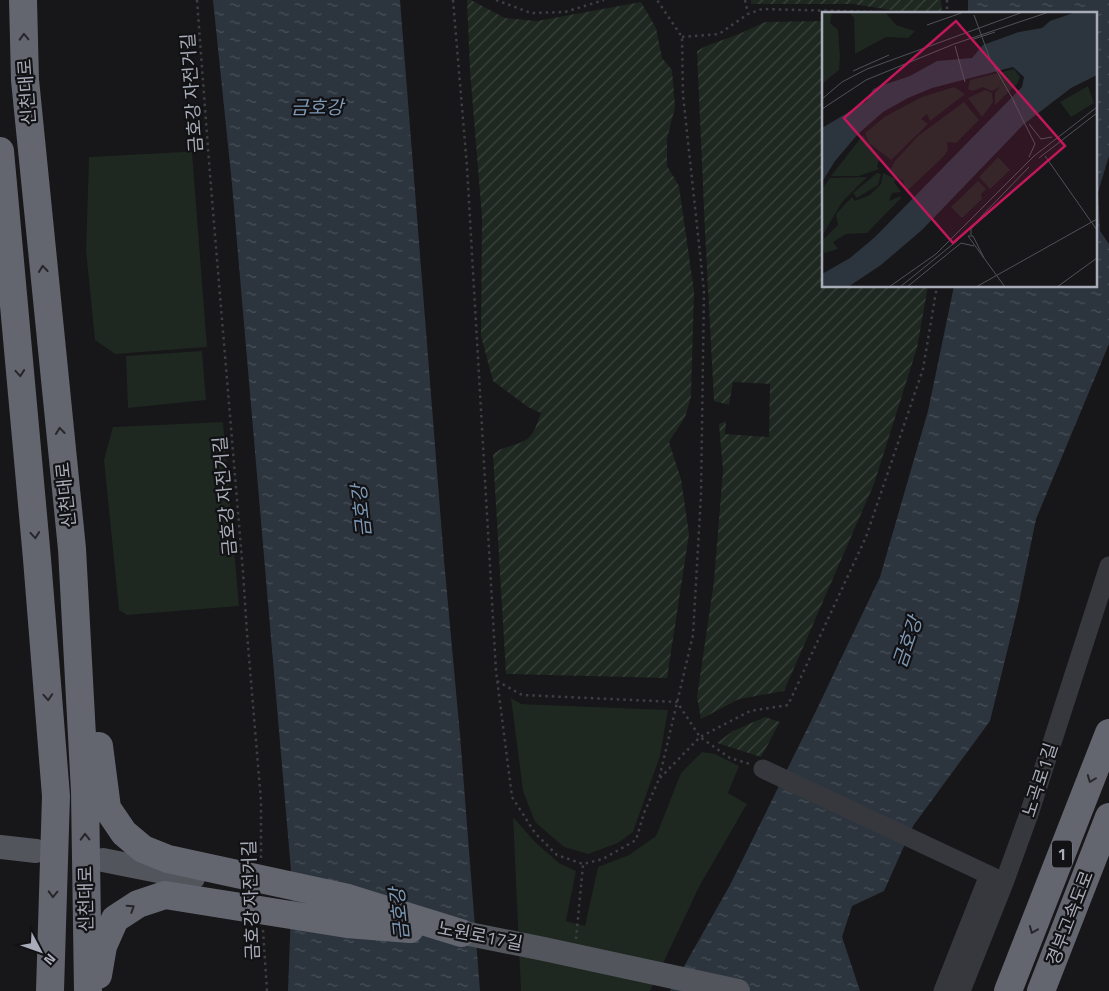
<svg xmlns="http://www.w3.org/2000/svg" width="1109" height="991" font-family="'Titillium Web','Noto Sans KR',sans-serif">
	<style>
		.grass { fill: #1e2720 }
		.garden { fill: url(#garden-furrows) }
		.water { fill: url(#water-ripples) }
		.lines { fill: none; stroke-linecap: round; stroke-linejoin: round }
		.path { stroke: #3d3f45; stroke-width: 2.5; stroke-dasharray: 2.5 4; stroke-linecap: butt }
		.minor { stroke: #37383e; stroke-width: 19 }
		.major { stroke: #53555d; stroke-width: 24 }
		.highway { stroke: #63666f; stroke-width: 28 }
		.oneway { stroke: #26262b }
		.labels { text-anchor: middle; stroke-width: 4.5; stroke-linejoin: round; paint-order: stroke }
		.shield { fill: #121114; stroke: #7b7e88; stroke-width: 1 }
		.shield-label { font-size: 16px; font-weight: bold; fill: #a8adb9 }
		.street-label { font-size: 18px; fill: #a8adb9; stroke: #121114 }
		.water-label { font-size: 19px; font-style: italic; fill: #7d99b6; stroke: #121114 }
		.inset-road { fill: none; stroke: #515259; stroke-width: 1 }
		.view { fill: #c2185b; fill-opacity: 0.15; stroke: #c2185b; stroke-width: 2.5 }
		.inset-edge { fill: none; stroke: #a8adb9; stroke-width: 2.5 }
	</style>
	<defs>
		<pattern id="garden-furrows" width="10" height="10" patternUnits="userSpaceOnUse" patternTransform="scale(1.25)"><rect width="10" height="10" fill="#1e2720"/><path d="M-1 1l2-2M0 10L10 0M9 11l2-2" fill="none" stroke="#3c443e"/></pattern>
		<pattern id="water-ripples" width="26" height="14" patternUnits="userSpaceOnUse" patternTransform="scale(1.25)"><rect width="26" height="14" fill="#2c353e"/><path d="M2 4q2-2 4 0t4 0M15 11q2-2 4 0t4 0" fill="none" stroke="#485058"/></pattern>
	</defs>
	<rect width="100%" height="100%" fill="#171619"/>
	<path class="grass" d="M183,152H192L207,347L115,354L95,340L86,251L89,157Z
		M202,351L206,400L128,408L126,356Z
		M223,422L239,606L127,615L119,610L104,460L113,427Z
		M511,698L521,704L668,710L660,756L633,832L618,843L588,854L564,847L535,822L523,791Z
		M702,752L715,754L739,766L728,793L747,804L700,885L650,991H521L513,817L535,842L559,863L576,871L566,921L585,926L598,867L629,855L656,836L681,773Z"/>
	<path class="garden" d="M467,0H471L505,18L537,21L641,2L656,28L662,58L672,70L675,107L667,139V166L679,186L694,291L691,397L685,417L669,442L681,479L689,534L667,678L506,674L493,455C501,445 524,446 531,435C536,429 538,420 541,413L528,407L493,381L481,336L482,217L470,71Z
		M751,0H941L942,14H915L853,4H751Z
		M823,21V286H928L917,348L874,484L784,691L739,699L701,719L697,697L714,581L723,470L719,424L726,421L725,434L769,437L770,384L733,382L729,405L714,401L705,232L697,51L706,46L739,34L765,22Z
		M765,717L780,722L761,757L717,743L733,731Z"/>
	<path class="water" d="M213,0H400L444,560L460,735L480,991H288L292,882L232,184Z
		M968,0H1109V156L1098,192L1100,231L1109,244V344L1036,519L1018,607L990,721L913,826L884,891L852,906L842,937L860,991H670L730,885L815,713L880,577L928,411L954,286H1095V14H968Z"/>
	<g class="lines">
		<path class="path" d="M197,0L210,175L243,572L247,633L261,801V860
			M453,0L467,167L496,671L512,797L535,833L557,855L583,864L603,859L636,840L644,813L659,779L693,635L701,495L704,291L683,95L682,37L657,0
			M496,0L531,13L565,12L604,0
			M745,0L748,14
			M947,0V14
			M682,37L719,34L748,14L762,9L878,12L885,14
			M497,681L522,695L677,702L700,737L730,758L750,764
			M660,778L700,737L750,711L788,705L866,537L923,369L937,286
			M263,930L267,991
			M576,939L583,865"/>
		<path class="minor" d="M763,769L989,875
			M943,991L989,875L999,880
			M961,991L1004,883L1029,814L1109,566"/>
		<path class="major" d="M0,847L36,851
			M103,860L193,878
			M444,929L544,949L738,991"/>
		<path class="highway" d="M23,0L25,80L72,549L85,792L88,991
			M0,151L37,559L56,796L50,991
			M99,746L107,808L124,833L143,849L168,859L348,898L461,933
			M98,975L103,946L115,919L138,904L165,895L347,924L410,929
			M1008,991L1109,733
			M1041,991L1109,817"/>
	</g>
	<defs><path id="oneway-chevron" d="M-2-3.5L2.5 0L-2 3.5" fill="none" stroke-width="1.6" stroke-linecap="round" stroke-linejoin="round" transform="scale(1.25)"/></defs>
	<g class="oneway">
		<use href="#oneway-chevron" transform="translate(24 37) rotate(-92)"/>
		<use href="#oneway-chevron" transform="translate(43 269) rotate(-96)"/>
		<use href="#oneway-chevron" transform="translate(20 373) rotate(85)"/>
		<use href="#oneway-chevron" transform="translate(60 431) rotate(-96)"/>
		<use href="#oneway-chevron" transform="translate(35 535) rotate(85)"/>
		<use href="#oneway-chevron" transform="translate(48 697) rotate(86)"/>
		<use href="#oneway-chevron" transform="translate(1091 779) rotate(111)"/>
		<use href="#oneway-chevron" transform="translate(85 837) rotate(-91)"/>
		<use href="#oneway-chevron" transform="translate(53 894) rotate(92)"/>
		<use href="#oneway-chevron" transform="translate(131 908) rotate(-33)"/>
		<use href="#oneway-chevron" transform="translate(1033 930) rotate(112)"/>
	</g>
	<g class="labels">
		<rect class="shield" x="1052" y="840.5" width="20" height="27" rx="4"/>
		<g class="shield-label">
			<text x="1062" y="860">1</text>
		</g>
		<g class="street-label">
			<text transform="translate(27 92) rotate(-94)" y="6">신천대로</text>
			<text transform="translate(192 93) rotate(-94)" y="6">금호강 자전거길</text>
			<text transform="translate(66 495) rotate(-96)" y="6">신천대로</text>
			<text transform="translate(225 496) rotate(-95)" y="6">금호강 자전거길</text>
			<text transform="translate(1040 780) rotate(-72)" y="6">노곡로1길</text>
			<text transform="translate(86 899) rotate(-91)" y="6">신천대로</text>
			<text transform="translate(251 900) rotate(-92)" y="6">금호강 자전거길</text>
			<text transform="translate(1070 918) rotate(-69)" y="6">경부고속도로</text>
			<text transform="translate(480 936) rotate(11)" y="6">노원로17길</text>
		</g>
		<g class="water-label">
			<text x="317" y="114">금호강</text>
			<text transform="translate(361 511) rotate(-96)" y="7">금호강</text>
			<text transform="translate(907 642) rotate(-71)" y="7">금호강</text>
			<text transform="translate(399 914) rotate(-96)" y="7">금호강</text>
		</g>
	</g>
	<g transform="translate(822 12)">
		<rect width="275" height="275" fill="#171619"/>
		<path d="M192,57L198,65L195,72L173,93V81L178,75L170,79L161,75L151,79L146,77L148,68ZM266,74L272,91L249,105L238,90ZM163,78L170,81L171,90L160,105L146,86ZM176,145L188,158L168,177L157,165ZM156,169L164,177L159,182L160,187L140,206L129,195Z" fill="#1e2720"/>
		<path d="M0,0H10L8,11L16,18L18,45L17,58L0,72ZM27,0H63L74,13L93,19L86,26L64,25L33,42L32,6Z" fill="#1e2720"/>
		<path d="M132,75L143,82L108,109L105,102L99,107L106,112L69,148L47,131L43,121L64,104L100,85ZM142,90L157,108L134,131L125,130L126,138L122,144L85,179L81,169L68,159L73,149L96,124ZM41,123L58,146L55,154L57,157L37,164H9ZM55,161L59,162L56,173L35,186L31,181ZM61,161L74,167L72,170L79,180L70,181L67,189L79,184V186L45,221L24,222L11,230L16,237L2,241L0,229L16,213L14,202L30,185L33,189L48,183L59,172ZM45,165L20,190L0,224V177L8,166Z" fill="#1e2720"/>
		<path d="M254,0H275V63L249,76L202,112L100,218L59,253L26,275H0V262L28,246L53,225L200,75L202,65L191,55L110,76L86,86L61,100L36,122L13,149L0,170V116L45,89L51,77L58,74L88,64L115,49L150,46L161,33L197,20L220,16L228,9Z" fill="#2c353e"/>
		<path class="inset-road" d="M152,3L168,47L193,91M105,13L142,0M149,28L173,20M133,34L143,70M31,59L67,43M0,87L20,70L45,57L201,0M191,88L213,132L207,145M0,97L44,68L132,32L227,0M207,112L219,127L230,125M223,144L275,218M217,146L275,101M154,210L207,155M149,223V217L156,209M162,246L151,224H146L183,275M67,275L114,242L212,144L275,95M78,275L136,228M85,275L139,231L152,234M154,275L275,207M235,275L275,246"/>
		<path class="view" d="M134,9L243,134L131,231L22,106Z"/>
		<rect width="275" height="275" class="inset-edge"/>
	</g>
	<g transform="translate(40 951) rotate(131)" stroke="#121114" stroke-width="4" paint-order="stroke">
	<path d="M0-4L9 19L0 12L-9 19Z" fill="#a8adb9"/>
	<text y="-8" font-size="14" font-weight="bold" text-anchor="middle" fill="#a8adb9">N</text>
	</g>
</svg>
